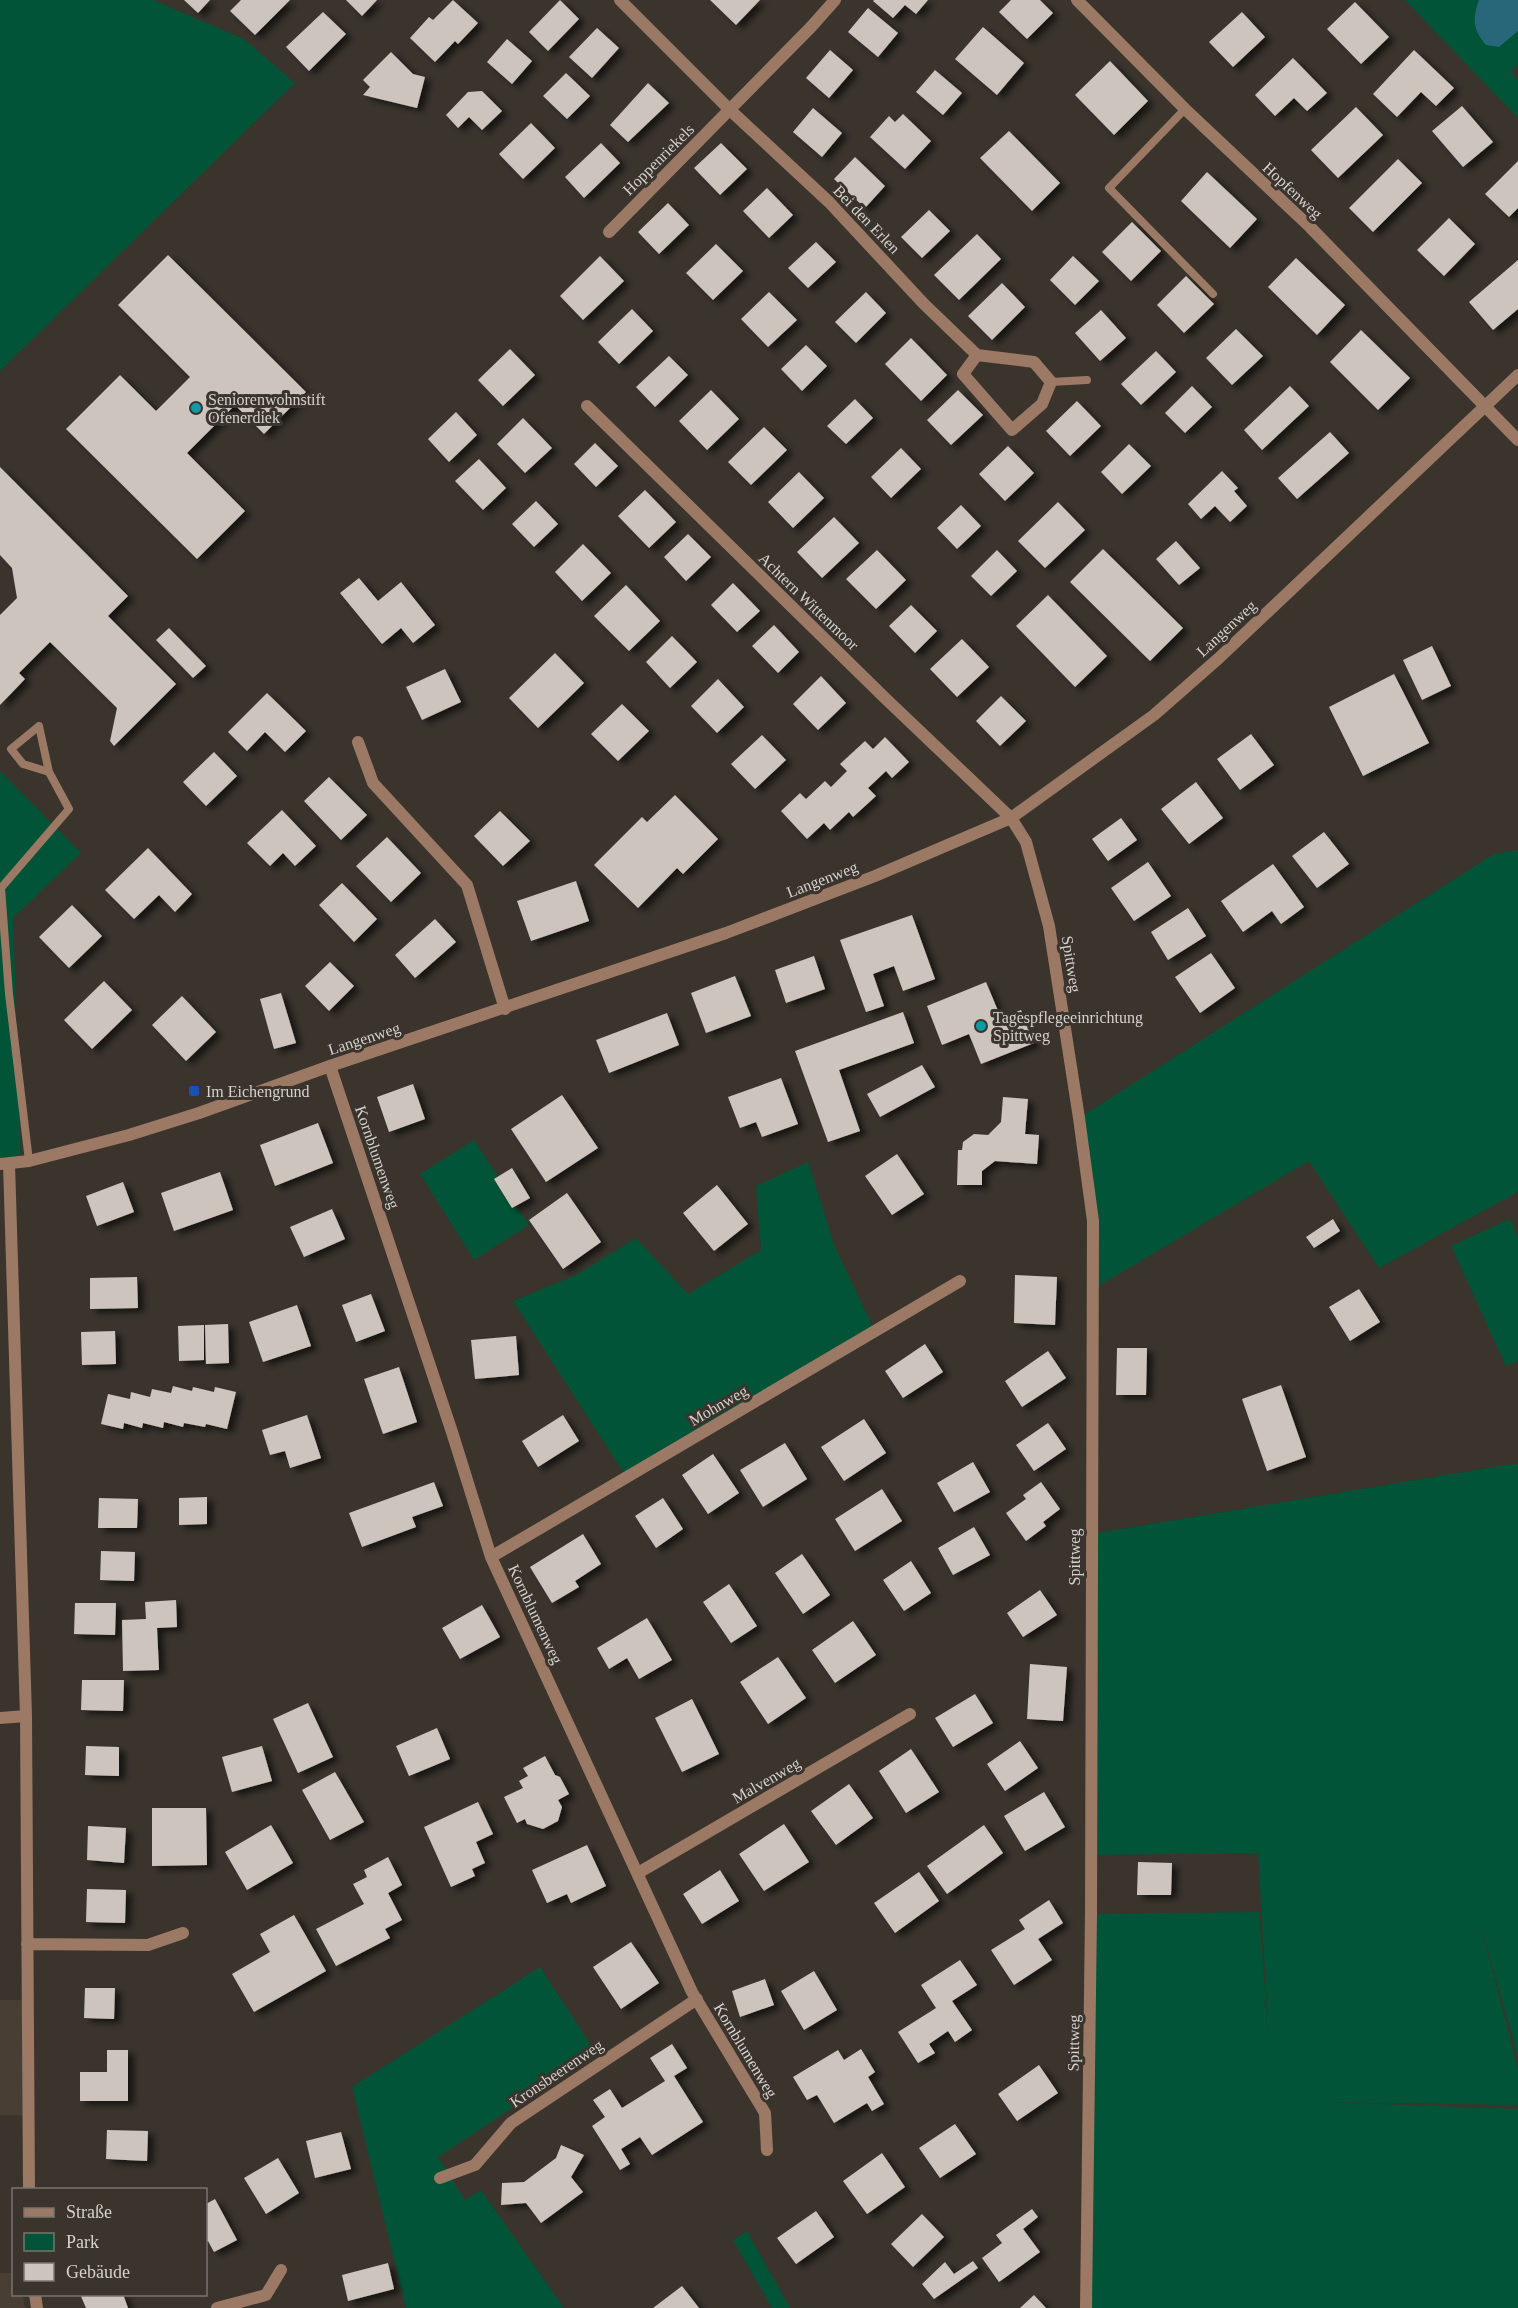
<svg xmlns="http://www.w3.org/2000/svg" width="1518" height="2308" font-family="'Times New Roman',serif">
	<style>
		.built { fill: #483e33 }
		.green { fill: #015437 }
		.water { fill: #276779 }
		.building { fill: #cdc5bd; filter: url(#shadow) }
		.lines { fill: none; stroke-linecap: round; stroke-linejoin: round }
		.service { stroke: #9b7964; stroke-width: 8 }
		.minor { stroke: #9b7964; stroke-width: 12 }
		.culture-dot { fill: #0f9aa8; stroke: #3a342d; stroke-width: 2 }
		.transit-dot { fill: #1a4fb4; stroke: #3a342d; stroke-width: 2 }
		.labels { text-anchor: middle; stroke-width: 6; stroke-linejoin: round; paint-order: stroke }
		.street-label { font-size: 16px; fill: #d5d1cd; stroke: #3a342d }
		.poi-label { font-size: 16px; fill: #d5d1cd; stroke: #3a342d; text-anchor: start }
	</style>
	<defs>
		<filter id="shadow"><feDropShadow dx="6" dy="4" stdDeviation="3" flood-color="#0009"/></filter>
	</defs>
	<rect width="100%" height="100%" fill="#3a342d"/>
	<path class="built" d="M0,2000H22L23,2115H0Z
		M13,2273L14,2294L23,2295L25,2308H0V2273Z"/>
	<path class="green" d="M0,0H153L244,39L295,83L0,371Z
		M1405,0H1518V65L1511,72L1518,80V118Z
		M0,771L81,853L13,918L21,1161L0,1162Z
		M1518,850V1192L1379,1268L1309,1161L1092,1290L1079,1118L1494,854Z
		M474,1140L498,1177L494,1179L512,1208L516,1206L529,1225L474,1260L420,1174Z
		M808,1162L835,1247L875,1331L627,1478L513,1301L576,1275L636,1238L688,1294L761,1250L756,1186Z
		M1510,1219L1518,1237V1361L1506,1366L1451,1246Z
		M1518,1463V2057L1480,1922L1518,2069V2105L1325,2102L1518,2109V2308H1088L1091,1914L1259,1912L1269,2039L1258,1853L1090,1855L1091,1534Z
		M540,1967L596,2053L438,2157L465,2200L481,2190L564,2308H406L352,2087Z
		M747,2231L790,2308H772L733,2240Z"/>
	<path class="water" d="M1479,0H1518V31L1499,47L1486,45C1473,30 1472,19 1479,0Z"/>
	<path class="building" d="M184,0H210L198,13Z
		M241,0H290L255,35L230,11Z
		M346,0H377L362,16Z
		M453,0L478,23L458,44L455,41L435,62L410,38L429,17L433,20Z
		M560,0L579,19L548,51L529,32Z
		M710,0H760L736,25Z
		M874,0H928L916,14L905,5L893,18L873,1Z
		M1011,0H1040L1053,13L1027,39L999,12Z
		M1355,2L1389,37L1361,64L1327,29Z
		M868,8L898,33L878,57L848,32Z
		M323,12L346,34L309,71L286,47Z
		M1242,12L1265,37L1233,67L1209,42Z
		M983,27L1024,63L997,95L955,59Z
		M597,28L619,48L592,78L569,57Z
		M507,39L532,61L512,84L487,62Z
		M830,50L853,70L829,98L806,78Z
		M1414,50L1454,88L1436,106L1421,92L1397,117L1373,94Z
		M391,52L413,74L425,77L417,108L363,95L370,87L363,80Z
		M1293,58L1327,93L1307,111L1294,98L1275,116L1255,95Z
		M1110,61L1148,101L1114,135L1075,95Z
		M935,70L962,93L943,115L916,92Z
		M566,73L590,96L567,119L543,96Z
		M648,83L669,103L628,142L610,125Z
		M482,91L502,111L482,130L469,117L458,128L446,115L468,92Z
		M1462,106L1493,142L1463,167L1432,131Z
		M1356,107L1383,135L1338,178L1311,150Z
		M813,108L842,133L822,157L793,132Z
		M903,114L931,141L905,169L870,137L889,116L895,122Z
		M531,123L555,148L523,179L499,154Z
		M1009,131L1060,183L1032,211L980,158Z
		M601,143L620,163L584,198L565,177Z
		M721,143L747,169L720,195L694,168Z
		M855,157L885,186L865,208L834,179Z
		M1398,159L1422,183L1373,232L1349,208Z
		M1518,161V208L1509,217L1485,194Z
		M1207,172L1257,219L1230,248L1181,201Z
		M767,188L793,215L769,238L743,211Z
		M668,203L689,225L659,254L638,232Z
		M929,210L950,231L922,258L901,237Z
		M1449,218L1475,244L1444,276L1417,250Z
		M1132,222L1161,251L1131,281L1102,252Z
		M977,234L1001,259L959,300L934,275Z
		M816,242L836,262L808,288L788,268Z
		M716,244L743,271L713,300L686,273Z
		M168,255L306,392L264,434L235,405L187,453L245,511L197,559L66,429L120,375L156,411L190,377L118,305Z
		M600,256L624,281L583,320L560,296Z
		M1073,256L1099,281L1075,305L1050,280Z
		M1296,258L1345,305L1317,335L1268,287Z
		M1518,260V309L1493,330L1469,302Z
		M1186,276L1214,304L1184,333L1157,305Z
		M1002,283L1025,307L992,340L968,316Z
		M769,292L797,320L768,347L741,319Z
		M866,292L886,313L856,343L835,322Z
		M632,309L653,331L619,364L598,342Z
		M1101,310L1126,338L1100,361L1075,333Z
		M1236,329L1263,356L1232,385L1206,358Z
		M1361,330L1410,378L1378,410L1330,362Z
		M911,338L947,375L921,401L885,364Z
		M806,345L827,366L802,391L781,369Z
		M510,349L535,375L503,406L478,380Z
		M1156,351L1176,372L1141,405L1121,384Z
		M669,356L688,375L655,407L636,387Z
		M1192,386L1212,407L1185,433L1165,413Z
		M1290,386L1309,406L1262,450L1244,430Z
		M711,390L739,419L707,450L679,421Z
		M958,390L983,415L951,445L927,420Z
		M855,399L873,418L846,444L827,426Z
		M1077,401L1101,426L1070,456L1046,431Z
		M456,412L477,435L449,462L428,439Z
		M523,418L552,448L525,473L497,444Z
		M764,427L787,450L751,485L728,462Z
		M1330,432L1349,453L1297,499L1278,478Z
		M595,443L618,466L596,487L574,464Z
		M1129,444L1151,466L1122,494L1101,472Z
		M1008,446L1034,473L1005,501L979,474Z
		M901,448L921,469L891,498L871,477Z
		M479,459L506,488L483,510L455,481Z
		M0,467L128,596L108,616L176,684L114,746L110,741L117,708L50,642L19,673L25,679L0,705V615L17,598L12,568L0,555Z
		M1222,471L1238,488L1234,491L1247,506L1230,522L1215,506L1201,519L1188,504Z
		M799,472L824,498L793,528L768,502Z
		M645,490L676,522L649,548L618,516Z
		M536,501L558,524L534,547L512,524Z
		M1058,502L1085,530L1045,568L1018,541Z
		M961,505L981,526L957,549L937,528Z
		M834,517L859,543L822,578L797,552Z
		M688,534L711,557L686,581L664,557Z
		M1176,541L1200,568L1179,585L1156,559Z
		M583,544L611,573L582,601L555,572Z
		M1103,549L1183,628L1150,661L1070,582Z
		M877,550L906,580L876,609L846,579Z
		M997,550L1017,571L991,596L971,576Z
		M359,578L378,601L401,582L435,625L413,643L401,628L382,644L340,593Z
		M733,583L760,611L737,632L711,605Z
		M626,585L660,621L629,651L594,616Z
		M1048,595L1107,656L1075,687L1016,626Z
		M911,605L937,631L915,653L889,626Z
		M774,625L799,652L778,673L752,646Z
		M169,628L206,666L193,678L156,640Z
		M672,636L697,662L670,688L646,662Z
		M962,639L989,667L957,697L930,669Z
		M1432,646L1451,686L1422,700L1403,660Z
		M555,653L584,683L538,728L509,698Z
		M445,669L461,702L422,720L406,687Z
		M1394,674L1429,743L1363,776L1329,707Z
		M821,676L846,703L818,730L793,704Z
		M718,679L744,707L717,733L691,706Z
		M267,693L306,731L285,752L265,732L247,751L228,732Z
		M1001,696L1026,721L1000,746L976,721Z
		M622,704L649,731L618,761L591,734Z
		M1251,734L1274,765L1240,790L1217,759Z
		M762,735L786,760L755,789L731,764Z
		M885,737L909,762L892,778L886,771L868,788L876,796L853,817L849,812L830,830L824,823L807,839L781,811L800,793L806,799L825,781L831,787L847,771L840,764L865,741L873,749Z
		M214,752L237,776L206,806L183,782Z
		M329,777L367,815L341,840L304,801Z
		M1196,782L1223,818L1189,844L1161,809Z
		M675,795L718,839L683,874L677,868L638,908L594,865L642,817L647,822Z
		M282,810L316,846L295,866L283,853L270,866L247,843Z
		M500,811L530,841L503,866L474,836Z
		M1121,818L1137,840L1108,861L1092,839Z
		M1324,832L1349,864L1317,888L1292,856Z
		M387,837L421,873L391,902L356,866Z
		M148,848L192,894L175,912L159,895L134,919L105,890Z
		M1148,862L1171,896L1134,921L1111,888Z
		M1273,864L1304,907L1281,924L1272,911L1243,932L1221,901Z
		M576,881L589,921L531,941L517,901Z
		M342,883L377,919L354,942L319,905Z
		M72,905L102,936L69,968L39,937Z
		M1188,908L1206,936L1168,960L1151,932Z
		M912,915L935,979L903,991L894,966L873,974L884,1006L866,1012L840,940Z
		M435,919L456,942L415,978L395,955Z
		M1211,953L1235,988L1200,1013L1175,977Z
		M814,956L825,989L786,1003L775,970Z
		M330,962L354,986L329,1011L305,986Z
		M735,976L751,1016L706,1033L691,993Z
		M104,981L132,1010L92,1049L64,1020Z
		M986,982L1001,1018L1021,1010L1034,1043L981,1064L969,1034L942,1045L927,1006Z
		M281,993L296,1043L274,1049L260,999Z
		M182,996L216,1032L186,1061L152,1025Z
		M903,1012L914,1043L839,1070L860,1131L828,1142L795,1051Z
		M667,1013L679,1045L609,1073L596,1040Z
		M922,1065L935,1087L880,1117L867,1094Z
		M781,1078L798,1124L762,1137L756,1122L740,1128L728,1097Z
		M413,1084L425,1119L389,1132L377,1097Z
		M562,1095L598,1148L546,1182L511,1129Z
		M1003,1097L1028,1099L1025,1134L1039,1135L1037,1164L995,1161L982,1171V1185H957L958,1150H962L963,1142L974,1134L988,1135L1001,1122Z
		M318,1123L333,1163L275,1186L260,1145Z
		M897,1154L924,1194L892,1215L865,1176Z
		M512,1168L530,1198L512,1208L494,1179Z
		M220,1172L233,1210L174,1231L161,1193Z
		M123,1182L134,1212L97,1226L86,1196Z
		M717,1185L748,1224L714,1251L683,1213Z
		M567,1193L601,1242L563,1269L529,1220Z
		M332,1209L345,1239L304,1257L290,1227Z
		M1333,1219L1340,1231L1314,1248L1306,1237Z
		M1015,1275L1057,1277L1055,1325L1014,1323Z
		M137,1277L138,1308L90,1309V1278Z
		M1359,1289L1380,1322L1350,1341L1329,1307Z
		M371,1294L385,1331L356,1342L342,1305Z
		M297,1305L311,1346L263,1362L249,1322Z
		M228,1324L229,1363L206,1364L205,1325Z
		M204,1325V1360L179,1361L178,1326Z
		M115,1331L116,1364L82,1365L81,1332Z
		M516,1336L519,1375L475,1379L471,1340Z
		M925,1344L943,1372L903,1398L885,1371Z
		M1117,1348H1147L1146,1395H1116Z
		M1048,1351L1066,1378L1022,1407L1005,1381Z
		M399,1367L417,1422L383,1434L364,1379Z
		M1281,1385L1306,1457L1267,1471L1242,1399Z
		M173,1386L192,1391L193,1387L214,1392L215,1387L236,1392L227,1429L206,1424L205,1427L184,1423L183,1427L164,1422L163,1428L143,1423L142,1428L124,1423L123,1429L101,1424L108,1394L130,1399L131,1392L150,1397L152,1389L171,1393Z
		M307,1415L321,1458L290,1468L285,1451L270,1455L262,1430Z
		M563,1415L579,1441L538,1467L522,1441Z
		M864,1419L886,1453L844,1481L821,1447Z
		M1048,1423L1066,1449L1034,1471L1016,1445Z
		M785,1443L807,1479L763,1507L740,1470Z
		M713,1454L739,1493L708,1514L682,1475Z
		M973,1462L990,1492L954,1512L937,1483Z
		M434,1482L443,1506L412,1517L416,1527L362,1547L349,1513Z
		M1041,1482L1060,1509L1043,1522L1046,1526L1026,1541L1006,1513L1026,1499L1023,1495Z
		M882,1489L902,1521L855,1551L835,1519Z
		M207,1497V1524L179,1525V1498Z
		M99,1498L138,1499L137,1528H98Z
		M663,1498L683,1529L656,1548L635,1516Z
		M974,1527L990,1555L953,1575L938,1548Z
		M583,1534L601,1564L575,1581L579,1587L552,1603L530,1567Z
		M101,1551L135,1552L134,1581L100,1580Z
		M802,1554L830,1595L803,1614L775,1573Z
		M911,1561L931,1593L904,1611L883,1580Z
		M729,1584L757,1626L731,1643L703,1602Z
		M1040,1590L1057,1615L1023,1637L1007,1613Z
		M176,1600L177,1627L157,1628L159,1670L123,1671L122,1620L146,1619L145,1602Z
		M75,1603H116L115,1635L74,1634Z
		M482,1605L500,1637L460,1659L442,1628Z
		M647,1618L672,1660L639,1679L627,1658L609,1669L597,1648Z
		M853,1621L876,1655L835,1683L812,1650Z
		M778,1657L806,1698L768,1724L740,1682Z
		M1030,1664L1067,1667L1063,1721L1027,1719Z
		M82,1680H124L123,1711L81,1710Z
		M975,1694L993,1723L953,1747L935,1718Z
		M692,1699L719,1754L682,1772L655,1718Z
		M308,1703L333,1757L298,1773L273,1719Z
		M437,1728L450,1759L409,1776L396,1746Z
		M1020,1741L1038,1768L1005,1791L987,1764Z
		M86,1746L119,1747V1776L85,1775Z
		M262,1746L272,1781L232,1792L222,1757Z
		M911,1749L939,1792L906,1813L879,1771Z
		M545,1756L555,1775L560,1777L569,1794L558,1800L562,1807L558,1821L543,1829L527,1824L525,1819L517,1823L504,1797L523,1788L519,1781L528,1776L523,1768Z
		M335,1772L364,1822L330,1840L302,1790Z
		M849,1784L873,1818L836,1845L811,1811Z
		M1044,1792L1065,1827L1025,1851L1004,1816Z
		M478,1802L493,1834L476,1842L485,1863L472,1869L475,1876L451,1887L424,1827Z
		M152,1808H206L207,1865L152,1866Z
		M784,1824L809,1862L764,1891L739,1854Z
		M271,1825L293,1863L247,1890L225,1852Z
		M984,1825L1003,1853L947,1894L927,1866Z
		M88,1826L126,1828L124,1863L87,1860Z
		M587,1845L606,1886L571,1903L567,1894L547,1903L532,1870Z
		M388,1857L402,1885L388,1893L402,1920L385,1929L390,1938L336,1966L316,1929L364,1904L353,1884L367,1877L364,1870Z
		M1138,1862L1172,1863L1171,1895H1137Z
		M720,1870L739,1901L702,1924L683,1894Z
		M919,1872L939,1901L895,1933L874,1903Z
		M87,1889L126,1890L125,1923L86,1922Z
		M1049,1900L1063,1923L1038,1939L1052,1960L1014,1985L991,1950L1025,1929L1019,1920Z
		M294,1915L326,1971L254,2012L232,1974L270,1952L260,1934Z
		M631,1942L659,1983L621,2009L593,1967Z
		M960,1960L977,1985L952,2001L972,2030L955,2042L948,2031L929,2044L935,2053L918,2063L898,2032L936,2008L921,1985Z
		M814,1971L837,2010L804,2030L781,1991Z
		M765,1979L774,2005L740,2017L732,1991Z
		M85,1988H115L114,2019L84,2018Z
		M672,2044L687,2068L674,2076L703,2122L652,2155L640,2137L621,2149L630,2164L620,2170L592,2126L605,2117L593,2100L610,2089L622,2108L665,2081L650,2058Z
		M861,2049L875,2072L868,2077L884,2104L872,2111L867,2103L834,2123L817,2095L807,2100L793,2077L838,2050L844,2060Z
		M107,2050H128V2101H80V2072H107Z
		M1039,2065L1058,2093L1017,2121L998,2094Z
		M955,2124L976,2154L940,2178L919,2148Z
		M107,2130L148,2131L147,2161L106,2159Z
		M341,2132L351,2169L315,2178L306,2141Z
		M561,2145L584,2155L571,2177L583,2192L541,2223L526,2203L501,2205L502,2183L524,2182L556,2158Z
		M882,2153L905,2187L867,2214L843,2181Z
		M278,2158L299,2193L266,2214L244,2178Z
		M215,2199L237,2240L214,2252L208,2241L206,2242V2204Z
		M1032,2209L1038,2217L1023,2229L1040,2252L999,2282L982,2258L1002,2243L996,2235Z
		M816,2211L834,2237L796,2264L777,2238Z
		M922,2214L944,2237L913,2267L891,2244Z
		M973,2261L978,2268L934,2299L922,2284L945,2262L954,2274Z
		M388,2263L394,2289L348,2301L342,2275Z
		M682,2286L699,2308H653Z
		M80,2294H123L128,2308H86Z
		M1034,2295L1046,2308H1020Z"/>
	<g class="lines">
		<path class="service" d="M1185,109L1109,188L1213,294
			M1051,382L1087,380
			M29,1161L9,994L1,888L69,809L49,772L39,726L11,749L23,764L49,772"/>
		<path class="minor" d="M620,0L730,110L829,202L924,304L977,355L963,374L1012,430L1042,404L1051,382L1034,362L977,355
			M1077,0L1185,109L1309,226L1518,440
			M609,232L811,27L835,0
			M587,406L886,699L1011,818L1026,842L1049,926L1079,1118L1093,1221L1091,1914L1086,2308
			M358,742L373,783L467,885L505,1009
			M330,1066L452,1432L491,1557L692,1992L765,2113L767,2150
			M0,1164L29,1161L129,1135L199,1113L330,1066L726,933L875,876L1011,818L1154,715L1219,658L1518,375
			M9,1164L26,1716L29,2190
			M491,1557L960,1281
			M0,1718L26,1716
			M638,1873L910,1714
			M27,1944L148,1945L183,1933
			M440,2178L475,2165L511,2123L697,1999
			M35,2294L37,2308
			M217,2308L266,2295L281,2270"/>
	</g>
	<g class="culture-dot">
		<circle cx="196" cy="408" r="6"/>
		<circle cx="981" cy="1026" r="6"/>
	</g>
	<rect class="transit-dot" x="188" y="1085" width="12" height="12" rx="3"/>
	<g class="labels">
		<g class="street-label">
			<text transform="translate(658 159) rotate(-45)" y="6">Hoppenriekels</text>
			<text transform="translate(1293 190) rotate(43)" y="6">Hopfenweg</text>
			<text transform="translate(867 219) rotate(46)" y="6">Bei den Erlen</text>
			<text transform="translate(809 601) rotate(44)" y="6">Achtern Wittenmoor</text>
			<text transform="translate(1226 628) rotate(-43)" y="6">Langenweg</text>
			<text transform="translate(822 879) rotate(-21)" y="6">Langenweg</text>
			<text transform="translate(1072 964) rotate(81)" y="6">Spittweg</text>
			<text transform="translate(364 1038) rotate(-18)" y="6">Langenweg</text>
			<text transform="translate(378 1157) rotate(71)" y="6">Kornblumenweg</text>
			<text transform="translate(718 1405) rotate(-30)" y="6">Mohnweg</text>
			<text transform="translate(1074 1557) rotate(-90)" y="6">Spittweg</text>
			<text transform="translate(536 1614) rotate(65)" y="6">Kornblumenweg</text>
			<text transform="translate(766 1780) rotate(-30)" y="6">Malvenweg</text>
			<text transform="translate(1073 2043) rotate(-89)" y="6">Spittweg</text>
			<text transform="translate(746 2050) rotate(59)" y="6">Kornblumenweg</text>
			<text transform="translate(556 2073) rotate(-34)" y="6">Kronsbeerenweg</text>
		</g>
		<g class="poi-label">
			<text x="208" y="405">Seniorenwohnstift<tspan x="208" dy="18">Ofenerdiek</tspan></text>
			<text x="993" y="1023">Tagespflegeeinrichtung<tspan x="993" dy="18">Spittweg</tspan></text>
			<text x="206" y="1097">Im Eichengrund</text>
		</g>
	</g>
	<rect x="12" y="2188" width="195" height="108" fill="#3a342d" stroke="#78736d" stroke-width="1.5"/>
	<rect x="24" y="2208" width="30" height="9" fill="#9b7964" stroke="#78736d" stroke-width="1.5"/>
	<text x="66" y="2218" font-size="18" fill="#d5d1cd">Straße</text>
	<rect x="24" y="2233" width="30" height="18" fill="#015437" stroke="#78736d" stroke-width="1.5"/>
	<text x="66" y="2248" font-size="18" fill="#d5d1cd">Park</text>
	<rect x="24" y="2263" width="30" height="18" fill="#cdc5bd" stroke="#78736d" stroke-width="1.5"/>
	<text x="66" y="2278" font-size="18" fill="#d5d1cd">Gebäude</text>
</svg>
